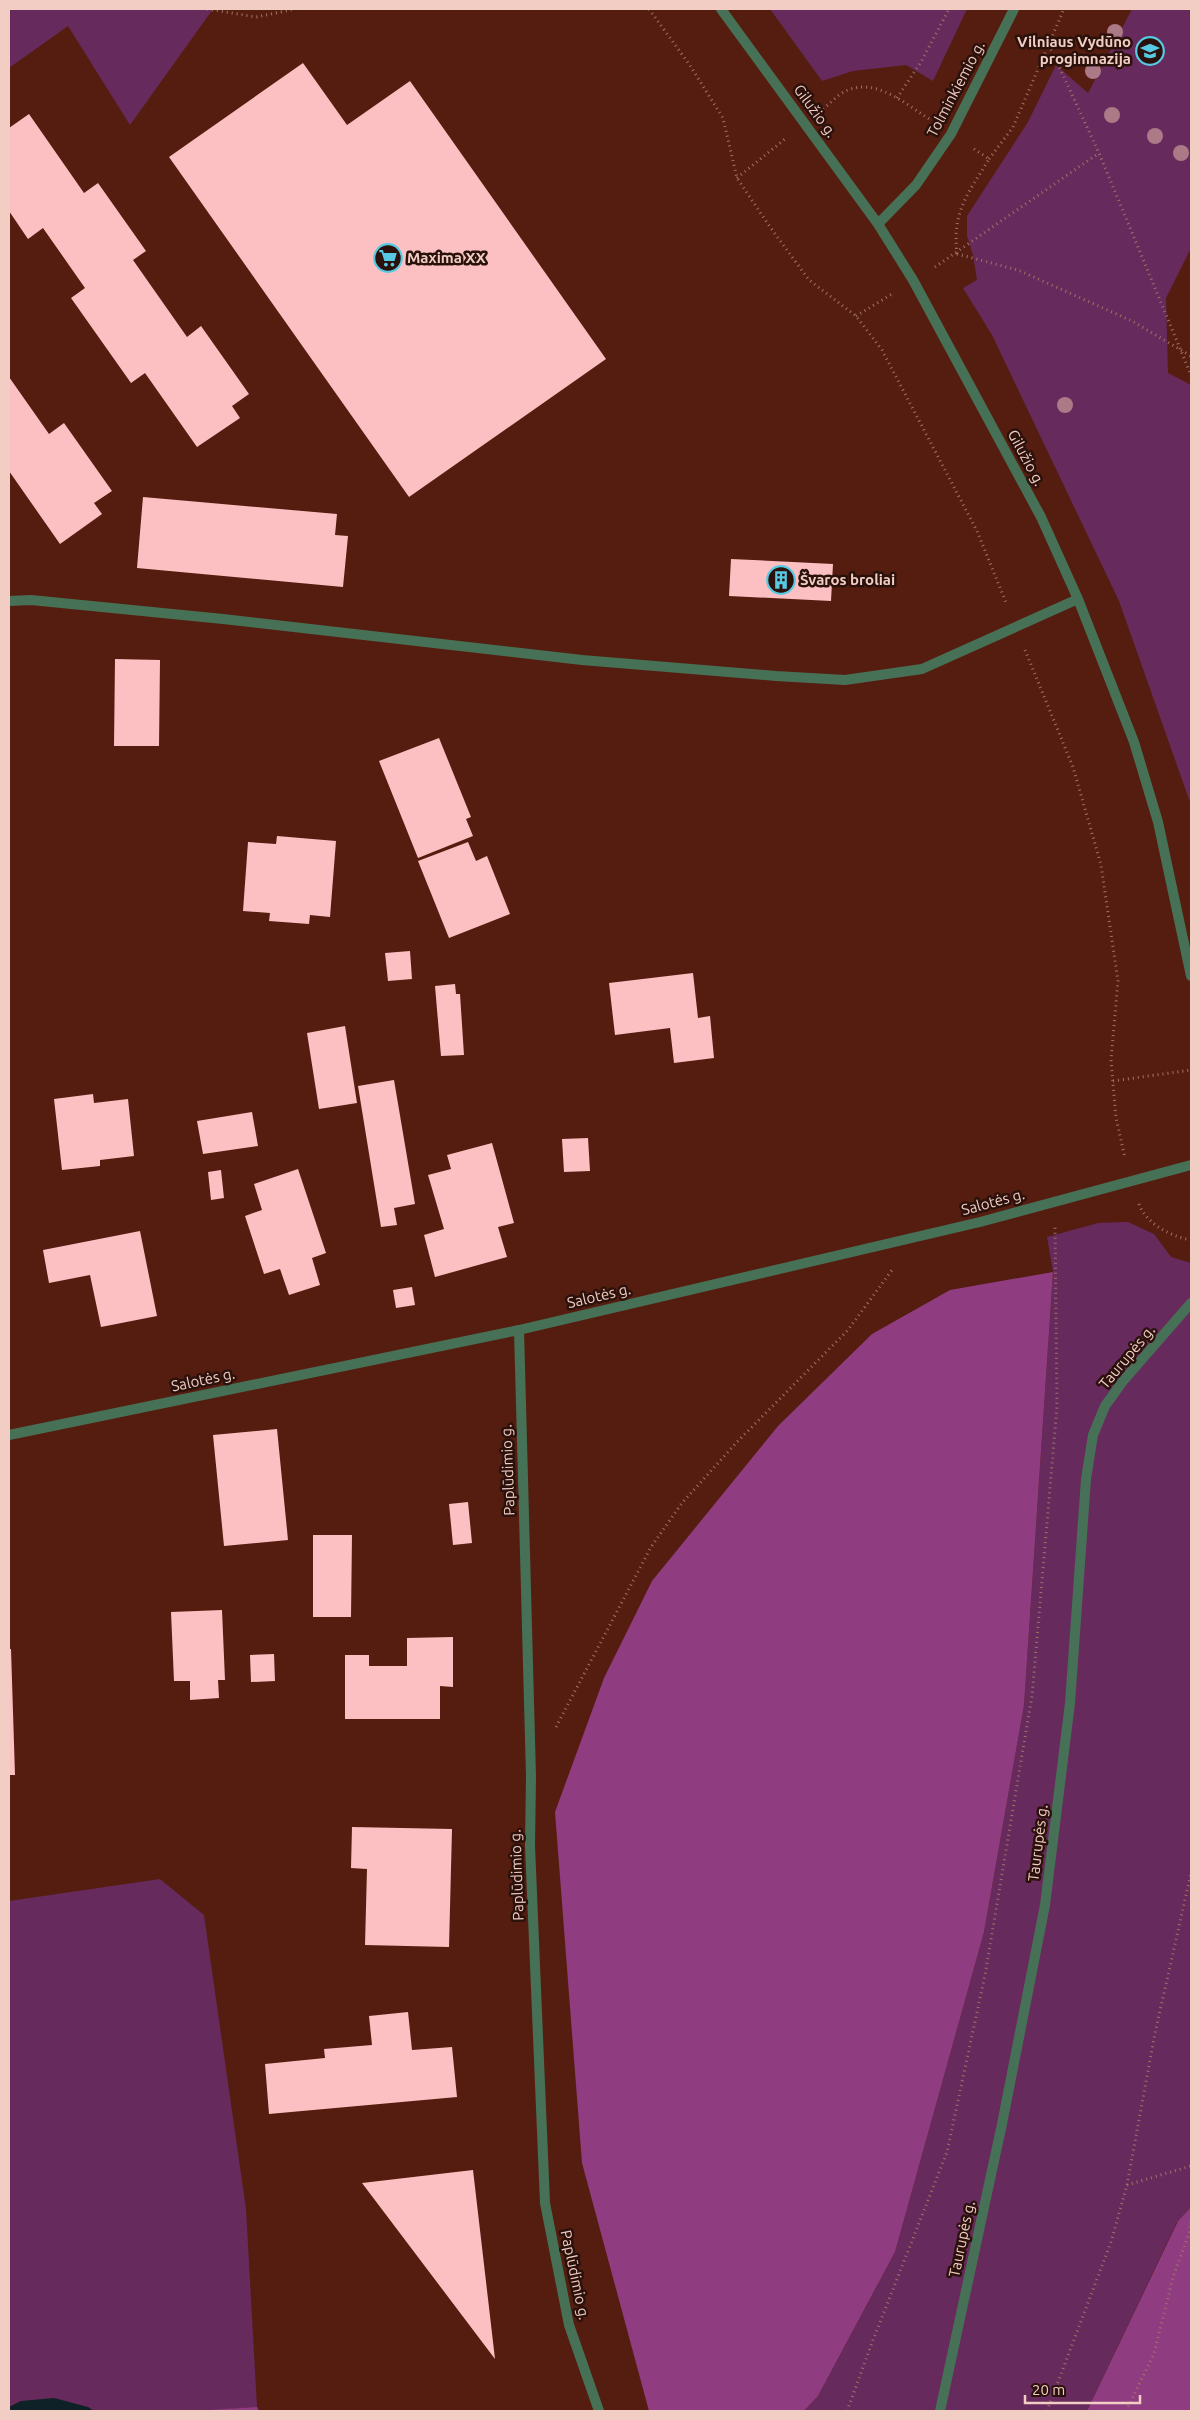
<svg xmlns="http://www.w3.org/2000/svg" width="1200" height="2420" font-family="Ubuntu,sans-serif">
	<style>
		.green { fill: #672a5c }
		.forest { fill: #8f3c80 }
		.water { fill: #0d2126 }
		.building { fill: #fcc0c3 }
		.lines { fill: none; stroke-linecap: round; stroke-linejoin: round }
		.path { stroke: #a17367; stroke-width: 3; stroke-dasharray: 1 4; stroke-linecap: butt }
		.street { stroke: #477156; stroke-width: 10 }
		.tree { fill: #ac7a87 }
		.labels { text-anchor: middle; stroke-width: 5; stroke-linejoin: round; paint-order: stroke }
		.poi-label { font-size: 15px; font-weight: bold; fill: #f1cdc3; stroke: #2a110b; text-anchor: start }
		.street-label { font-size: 15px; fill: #f1cdc3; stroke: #2a110b }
	</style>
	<rect width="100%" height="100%" fill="#551d0f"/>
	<path class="green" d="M9,9H213L130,125L68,26L9,68Z
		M770,9H967L933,81L906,65L853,71L822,81Z
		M1132,9H1191V248L1166,298L1168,373L1191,385V805L1119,601L992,335L963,288L977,280L973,255L967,236V216L1028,122L1056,65L1088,93Z
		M1128,1222L1154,1234L1171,1257L1191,1263V2207L1177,2222L1087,2411H804L818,2396L895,2252L984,1932L1024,1705L1053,1272L1047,1237L1098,1223Z
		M160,1879L204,1915L246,2209L257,2407L204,2411H94L88,2407L21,2401L9,2407V1901Z"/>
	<path class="forest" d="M1053,1272L1024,1705L984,1932L895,2252L818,2396L804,2411H649L582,2163L555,1812L604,1678L652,1581L778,1426L872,1334L950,1290Z
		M1191,2207V2411H1087L1178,2221Z
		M257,2407L259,2411H204L209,2410Z"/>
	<path class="water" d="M54,2398L88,2407L94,2411H9V2407L21,2401Z"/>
	<path class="building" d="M303,63L347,125L410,81L606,359L409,497L169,157Z
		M29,114L84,193L98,183L146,251L133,260L187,337L201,326L249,394L232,406L240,418L197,447L145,373L131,383L71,298L85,288L43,228L28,239L9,211V128Z
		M9,377L49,434L64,423L112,491L94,503L102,514L60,544L9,471Z
		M143,497L337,514L335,535L348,536L343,587L137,568Z
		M731,559L833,564L831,601L729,596Z
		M115,659L160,660L159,746H114Z
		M439,738L471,817L466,819L473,836L418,858L379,761Z
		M277,836L336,841L330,917L310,915L309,924L269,921L270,913L243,911L248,842L276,844Z
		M468,842L476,861L487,856L510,914L449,938L418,861Z
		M410,951L412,979L388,981L385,953Z
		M693,973L698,1018L710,1016L714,1058L674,1063L670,1028L615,1035L609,983Z
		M455,984L456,994H460L464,1055L441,1056L435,986Z
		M345,1026L357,1103L319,1109L307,1033Z
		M394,1080L415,1204L394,1208L397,1225L381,1227L358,1086Z
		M93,1094L94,1103L128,1099L134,1156L100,1160V1166L62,1170L54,1099Z
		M252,1112L258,1146L203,1154L197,1121Z
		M588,1138L590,1171L564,1172L562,1139Z
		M492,1143L514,1223L498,1227L507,1257L435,1277L424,1235L444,1229L428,1175L451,1169L447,1155Z
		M298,1169L326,1253L312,1258L320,1285L289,1295L280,1269L264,1274L245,1216L262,1210L254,1184Z
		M221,1170L224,1198L211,1200L208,1172Z
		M140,1231L157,1316L101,1327L90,1275L49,1283L43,1250Z
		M412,1287L415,1305L396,1308L393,1290Z
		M277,1429L288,1540L224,1546L213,1435Z
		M468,1502L472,1543L453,1545L449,1504Z
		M313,1535H352L351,1617H313Z
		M222,1610L225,1680H218L219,1698L190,1700V1681H174L171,1612Z
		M453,1637V1687L440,1686V1719H345V1655H369V1666H407V1638Z
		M9,1649H11L15,1775H9Z
		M274,1654L275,1681L251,1682L250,1655Z
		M352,1827L452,1829L449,1947L365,1945L367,1869L351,1868Z
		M408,2012L412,2050L452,2047L457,2097L269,2114L265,2064L325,2058L324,2049L372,2045L369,2016Z
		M473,2170L495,2359L362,2183Z"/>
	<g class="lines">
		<path class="path" d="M207,9L256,17L295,9
			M649,9L689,64L723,118L737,178L770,227L809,280L856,316L882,350L977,531L1007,605
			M1049,45L1099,153L1191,375
			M897,98L921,62L949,9
			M823,109C831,103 839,93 848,90C878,78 906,105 931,120
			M989,159L1013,127L1064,9
			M737,178L785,139
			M957,254C952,211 968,194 989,159L971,147
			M957,254L1018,270L1132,321L1191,356
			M935,267L1099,153
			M856,316L892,294
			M1025,650L1073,767L1101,865L1118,981L1111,1060L1116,1118L1125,1158
			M1113,1081L1191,1070
			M1139,1204C1146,1224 1172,1237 1191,1240
			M556,1727L651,1547L682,1503L737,1442L848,1330L892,1270
			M1127,2185L1191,2166
			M847,2411L873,2340L947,2152L985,1975L1032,1696L1057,1407L1055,1227
			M1047,2411L1111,2242L1127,2185L1155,2033L1191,1873
			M1126,2411L1154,2354L1173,2277L1189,2234L1191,2220"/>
		<path class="street" d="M721,9L878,224L913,280L1041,517L1078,599L1134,742L1158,822L1191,976
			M878,224L916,185L951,134L1014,9
			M9,601L31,600L223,619L582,660L776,676L845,680L922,669L1078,599
			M519,1330L531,1776L530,1846L545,2203L569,2325L599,2411
			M9,1435L519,1330L980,1222L1191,1165
			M940,2411L1002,2124L1045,1905L1070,1703L1086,1479L1093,1435L1105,1406L1123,1381L1191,1303"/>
	</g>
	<g class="tree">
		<circle cx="1115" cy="32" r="8"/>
		<circle cx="1093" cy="71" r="8"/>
		<circle cx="1112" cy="115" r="8"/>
		<circle cx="1155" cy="136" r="8"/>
		<circle cx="1181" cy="153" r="8"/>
		<circle cx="1065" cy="405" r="8"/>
	</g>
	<defs>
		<symbol id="school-ring" viewBox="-11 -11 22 22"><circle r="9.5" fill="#2a110b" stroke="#57c9e2" stroke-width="1.5"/><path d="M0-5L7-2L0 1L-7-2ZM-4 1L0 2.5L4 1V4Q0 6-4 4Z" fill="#57c9e2"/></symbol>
		<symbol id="supermarket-ring" viewBox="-11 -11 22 22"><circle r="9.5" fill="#2a110b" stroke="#57c9e2" stroke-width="1.5"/><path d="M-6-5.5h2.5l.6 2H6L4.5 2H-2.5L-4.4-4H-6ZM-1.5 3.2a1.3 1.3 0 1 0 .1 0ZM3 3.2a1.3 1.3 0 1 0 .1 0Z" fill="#57c9e2"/></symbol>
		<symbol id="building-ring" viewBox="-11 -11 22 22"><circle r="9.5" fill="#2a110b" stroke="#57c9e2" stroke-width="1.5"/><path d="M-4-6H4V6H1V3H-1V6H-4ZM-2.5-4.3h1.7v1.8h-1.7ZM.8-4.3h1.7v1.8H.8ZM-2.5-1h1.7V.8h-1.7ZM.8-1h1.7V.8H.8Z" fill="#57c9e2"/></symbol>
	</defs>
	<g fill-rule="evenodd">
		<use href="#school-ring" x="1134" y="35" width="32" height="32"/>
		<use href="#supermarket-ring" x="372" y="242" width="32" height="32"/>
		<use href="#building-ring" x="765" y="564" width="32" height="32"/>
	</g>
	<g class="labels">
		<g class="poi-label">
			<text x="1131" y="47" text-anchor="end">Vilniaus Vydūno<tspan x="1131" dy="17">progimnazija</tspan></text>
			<text x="407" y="263">Maxima XX</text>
			<text x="800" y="585">Švaros broliai</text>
		</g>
		<g class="street-label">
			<text transform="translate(956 89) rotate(-62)" y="5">Tolminkiemio g.</text>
			<text transform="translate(815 111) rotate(54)" y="5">Gilužio g.</text>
			<text transform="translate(1026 458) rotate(62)" y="5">Gilužio g.</text>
			<text transform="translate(993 1202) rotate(-15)" y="5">Salotės g.</text>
			<text transform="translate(599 1296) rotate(-13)" y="5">Salotės g.</text>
			<text transform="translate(1127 1357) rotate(-50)" y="5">Taurupės g.</text>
			<text transform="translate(203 1380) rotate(-12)" y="5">Salotės g.</text>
			<text transform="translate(508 1470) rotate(-92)" y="5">Paplūdimio g.</text>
			<text transform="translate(1038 1843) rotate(-83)" y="5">Taurupės g.</text>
			<text transform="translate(517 1875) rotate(-92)" y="5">Paplūdimio g.</text>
			<text transform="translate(962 2239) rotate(-78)" y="5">Taurupės g.</text>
			<text transform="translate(575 2275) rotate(78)" y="5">Paplūdimio g.</text>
		</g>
	</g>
	<rect width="1200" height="2420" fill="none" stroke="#f1cdc3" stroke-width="20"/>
	<path d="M1025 2395v8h115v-8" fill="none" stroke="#f1cdc3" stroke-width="2.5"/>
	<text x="1032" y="2395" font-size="15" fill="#f1cdc3" stroke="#2a110b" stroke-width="4" paint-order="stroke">20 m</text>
</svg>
